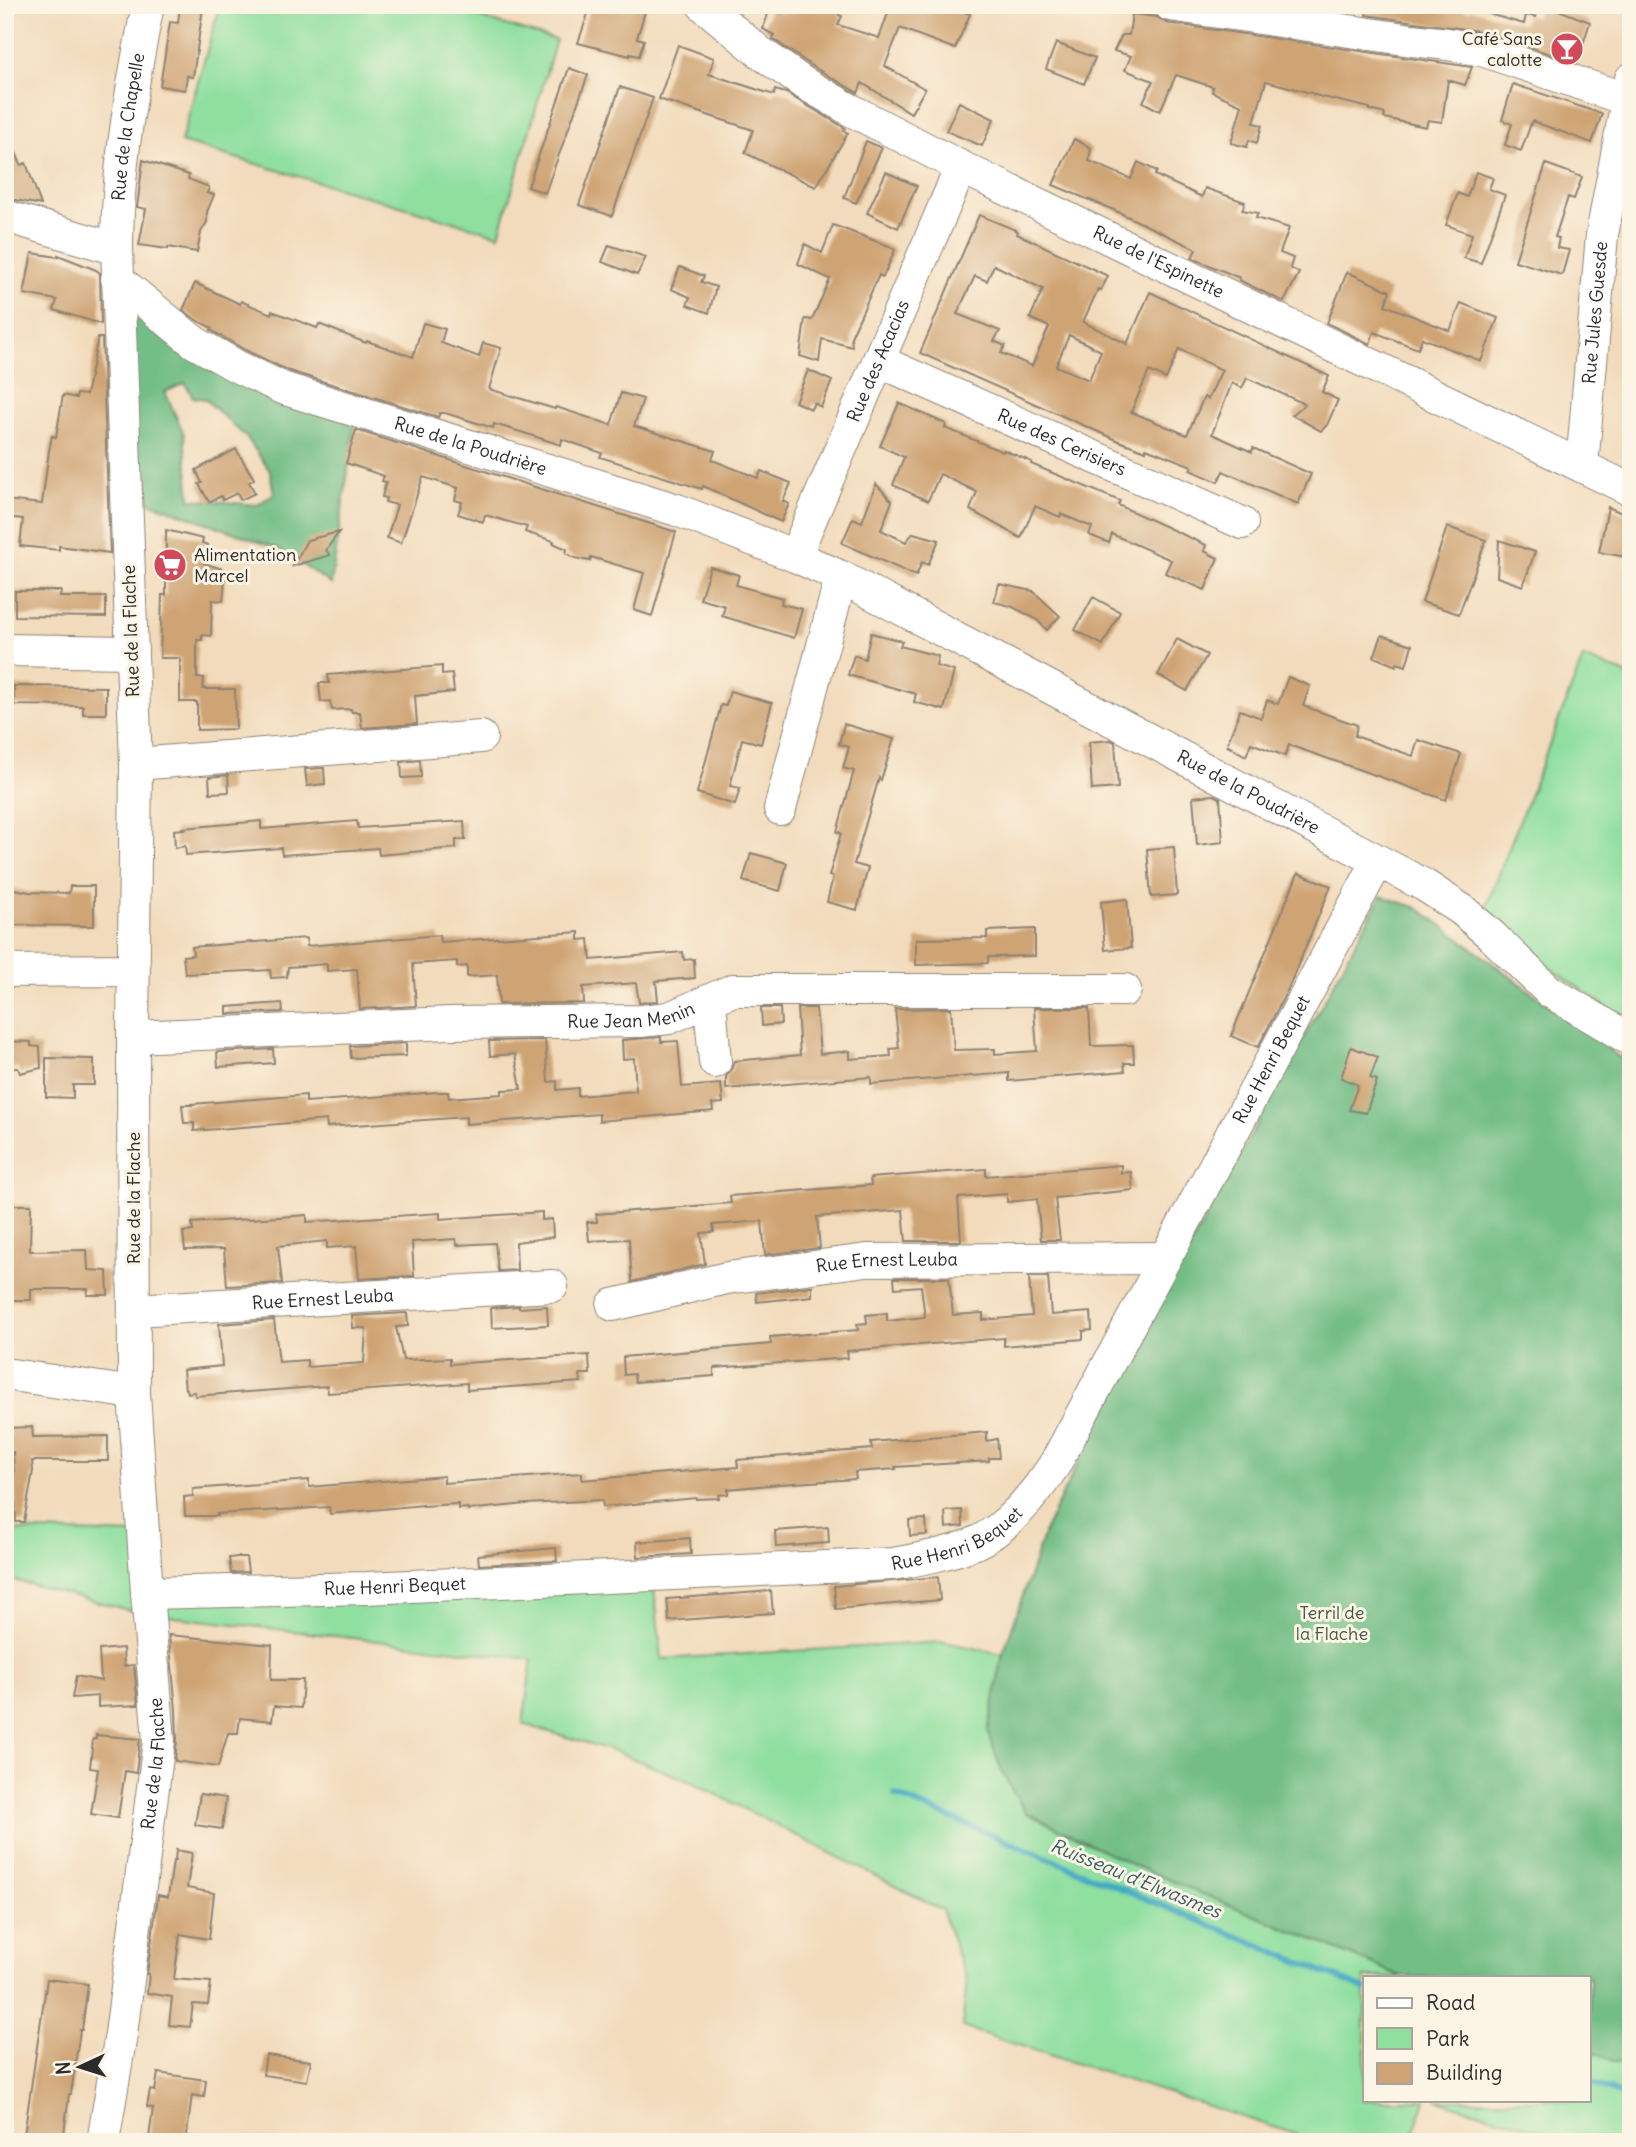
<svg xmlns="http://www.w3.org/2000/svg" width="1636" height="2147" font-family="Delius,sans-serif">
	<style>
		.green { fill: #8fdf9f; stroke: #5d8565; stroke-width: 2 }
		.forest { fill: #73be86; stroke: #4f7458; stroke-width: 2; fill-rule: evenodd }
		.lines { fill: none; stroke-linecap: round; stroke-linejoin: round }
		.stream { stroke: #42aac2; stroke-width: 6 }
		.building { fill: #cfa475; fill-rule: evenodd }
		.minor-casing { stroke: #8e8374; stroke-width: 34 }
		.minor { stroke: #fff; stroke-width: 32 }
		.labels { text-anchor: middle; stroke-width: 6; stroke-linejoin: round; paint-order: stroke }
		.poi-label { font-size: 18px; fill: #2b2b2b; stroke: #fcf5e5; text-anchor: end }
		.street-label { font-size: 18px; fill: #2b2b2b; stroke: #fcf5e5 }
		.park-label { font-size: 18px; fill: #445848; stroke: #fcf5e5 }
		.water-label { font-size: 19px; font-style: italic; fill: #345e67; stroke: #fcf5e5 }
	</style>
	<rect width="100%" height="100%" fill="#fcf5e5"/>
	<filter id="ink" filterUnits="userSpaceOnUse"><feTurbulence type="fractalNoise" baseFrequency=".0143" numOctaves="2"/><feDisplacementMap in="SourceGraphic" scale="14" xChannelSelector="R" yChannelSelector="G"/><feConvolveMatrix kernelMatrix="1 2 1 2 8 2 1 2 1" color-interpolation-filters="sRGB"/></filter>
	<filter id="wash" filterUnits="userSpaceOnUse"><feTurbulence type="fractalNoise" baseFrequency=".00686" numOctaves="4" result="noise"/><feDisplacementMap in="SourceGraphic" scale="28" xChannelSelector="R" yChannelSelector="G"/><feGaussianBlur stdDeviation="1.57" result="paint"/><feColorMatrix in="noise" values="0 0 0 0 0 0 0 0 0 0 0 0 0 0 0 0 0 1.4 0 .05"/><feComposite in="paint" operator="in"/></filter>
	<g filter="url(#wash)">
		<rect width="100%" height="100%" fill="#f2dbbc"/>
		<path class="green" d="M220,5H437L556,40L499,235L181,142Z
			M1583,658L1631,676V1024L1481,920Z
			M5,1530L138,1534L142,1600L653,1580L662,1659L944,1642L1003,1654L988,1732L1001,1769L1014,1794L1027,1813L1131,1864L1403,1977H1365V2100H1426L1409,2142H1320L962,2027L967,1981L942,1910L694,1783L617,1752L523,1724L532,1659L140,1613L5,1578Z
			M1589,2051L1631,2068V2142H1583L1436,2100H1589Z"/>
		<path class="forest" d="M147,313L356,416L331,584L279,549L135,497L128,316ZM185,383L193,397L205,399L247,438L270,471L274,494L257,505L190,499L184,434L165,392Z
			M1381,896L1418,908L1631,1066V2068L1589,2051V1977H1403L1131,1864L1027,1813L1014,1794L1001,1769L988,1732L1003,1654L1045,1530L1128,1361Z"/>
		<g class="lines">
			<path class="stream" d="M895,1795L1365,1989
				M1589,2082L1631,2099"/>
		</g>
		<g id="blocks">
			<path class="building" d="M180,5L203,8L193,77L187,76L185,90L160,86L170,22L178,23Z
				M591,5H647L637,38L644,40L639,56L630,54V56L578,43Z
				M786,5H822L840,11L839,15L842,16L838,25L879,38L891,5H945L970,14L955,49L900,28L885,66L925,89L911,113L862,83L858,93L812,66L773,39L774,35L763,29L770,8L782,13Z
				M1368,5H1416L1470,11L1471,9L1524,24L1526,15L1536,17L1537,12L1551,7L1590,22L1577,63L1485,32L1366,15Z
				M1132,14L1157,17L1167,23L1472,67L1465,85L1448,80L1442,122L1428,120L1426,127L1384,118L1385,114L1370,110V108L1314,95L1315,94L1266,81L1254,123L1262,125L1257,143L1249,140L1247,147L1231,143L1242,105L1212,92L1213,87L1176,75L1160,111L1143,102L1153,81L1125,70L1131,56L1114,51L1122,35H1129Z
				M1056,43L1095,58L1084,84L1046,69Z
				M678,45L714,58L709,74L774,95L775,90L786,93L845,128L844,131L848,133L816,187L745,153L753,130L659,99Z
				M569,68L588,75L545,193L528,187Z
				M1513,84L1602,114L1592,143L1532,121L1521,151L1505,145L1512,124L1502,120Z
				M620,87L653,98L612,216L579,205Z
				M959,102L994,119L982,146L946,131Z
				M5,127L21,165L26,163L41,205L5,198Z
				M1074,139L1091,148L1089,161L1131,179L1138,162L1157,171L1155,175L1202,197L1205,188L1245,202L1242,210L1258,213L1256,218L1289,228L1280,253L1293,258L1290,268L1299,273L1284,302L1239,280L1240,278L1192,258L1196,249L1116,211L1053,185Z
				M866,141L882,148L856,203L844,198Z
				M143,160L189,175L188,179L209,187L207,193L214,195L207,212V222L201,232L197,252L168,247V249L139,245L146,209L137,207Z
				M1546,164L1582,177L1574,199L1568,197L1555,237L1559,238L1557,248L1569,250L1562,275L1515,261Z
				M886,172L917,186L898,228L867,213Z
				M1476,172L1493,178L1489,189L1505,195L1481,263L1464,258L1472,234L1446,225L1458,193L1467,197Z
				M979,215L1018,231L1017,234L1108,276L1101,290L1098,289L1083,322L1127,344L1150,292L1329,376L1322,392L1338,400L1327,425L1321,431L1292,415L1305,404L1247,378L1242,388L1232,383L1212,434L1252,452L1253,448L1311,474L1298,504L1223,471L1218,482L1190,470L1192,466L1146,448V451L1119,441L920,353ZM994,265L1043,289L1030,318L1049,327L1032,366L1001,353L1005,346L994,341L1000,331L957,314L975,276L987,281ZM1069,335L1101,351L1089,380L1056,366ZM1179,349L1222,370L1208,399L1204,397L1187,435L1131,412L1149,371L1166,379Z
				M833,225L889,246L895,250L883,277L879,275L851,337L852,347L822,339L819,362L800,356L805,319L812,320L830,279L798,264L805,244L822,253Z
				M609,245L646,257L637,275L602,262Z
				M32,253L58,257V255L96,270L100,273L101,324L54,310L57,300L24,294Z
				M680,267L704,276L701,282L716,287L709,313L687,305L690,297L671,289Z
				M1347,272L1390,291L1385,305L1450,331L1461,303L1498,318L1481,361L1422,338L1418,349L1374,332L1370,344L1327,323Z
				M195,283L240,304L241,301L271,314L272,311L317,328L319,324L366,343L367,341L413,357L423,323L445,329L441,343L479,357L483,343L501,348L489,389L555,409L556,407L611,425L621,393L643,399L634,426L715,451L712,460L758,478L761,471L791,483L783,501L789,504L781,522L703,486L702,489L600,457L602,453L562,439L561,445L521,432L494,424L493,428L445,413H440L438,417L289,371L245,350L211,330L212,328L198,321L183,310Z
				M98,338H102L110,553L59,546V550L20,546L23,519L5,517V500L42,504L49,451L52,436L56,437L63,395L76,398L77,394L86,395Z
				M808,370L832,381L821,407L814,403L811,409L795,402Z
				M899,403L946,424L945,428L1003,452L1004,450L1032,462L1031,464L1120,501L1118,505L1206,545L1204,551L1218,558L1205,590L1165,573L1171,560L1112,534L1109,543L1089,535L1092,527L1061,514L1060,517L1035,506L1021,538L970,510L977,492L940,474L928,501L893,485L904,457L880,446Z
				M356,430L676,532L652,616L634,610L644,573L591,557L590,561L575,558L566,553L567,549L553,543L554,541L525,532L527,527L485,515L483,522L458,514L462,502L455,500L458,488L423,477L401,543L387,538L397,505L385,502L386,498L382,497L386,482L382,481L384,476L346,463Z
				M236,449L254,479L249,482L255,493L241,500L237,493L223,500L221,496L209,502L199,484L202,483L196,470Z
				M876,484L892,501L881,530L906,542L913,533L939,540L928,565L922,562L916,576L842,543L853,518L862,522Z
				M1608,507L1631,517V558L1599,552Z
				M1447,527L1486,540L1459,614L1422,602Z
				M166,530L203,539L202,543L208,545L203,563L226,570L223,601L212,600L211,636L202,635V640H197V678H204L203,689H235L236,729L197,730V702H180V658H160L162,595H166Z
				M339,532L326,550L330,555L293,566L307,540Z
				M1499,540L1535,552L1523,586L1497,577Z
				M710,567L739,575L736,585L782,598L781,604L802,609L794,638L722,616L725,606L700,599Z
				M999,584L1033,591L1060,616L1047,630L1036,619L1011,606L994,602Z
				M15,591H61L60,597H106V617L15,616Z
				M1093,597L1120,612L1103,645L1075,630Z
				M871,633L902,641L900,646L938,656L936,666L954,671L944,710L914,702L916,694L848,675L854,655L865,659Z
				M1382,635L1412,645L1406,666L1397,663L1396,666L1374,657Z
				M1177,639L1207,655L1187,691L1158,675Z
				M442,666V675L452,674L454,692L415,696L417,724L362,728L360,712H352L351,709L332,710L330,701L321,702L319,683H329L328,675Z
				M1288,677L1310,686L1303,706L1357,725L1355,736L1413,756L1418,740L1461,754L1446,800L1289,745L1285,756L1251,743L1246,756L1227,745L1240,710L1261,718L1267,700L1278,704Z
				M14,686L106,687V714H83V706L14,705Z
				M730,691L772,703L761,744L742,739L730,786L740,788L735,805L697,793L721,705L726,706Z
				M844,724L894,739L881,780L879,778L854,864L868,868L857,910L827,902L833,877L829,876L841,833L837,832L854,771L843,768L849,747L839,744Z
				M1111,740L1115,742L1118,788L1092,790L1089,742Z
				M420,760L421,777L402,778L401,762Z
				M324,768L325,784L307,786L305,769Z
				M228,775L229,792L210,793L209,777Z
				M1214,795L1220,798L1223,842L1197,845L1193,797Z
				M261,821V829L357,821L358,828L464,821L465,840H456V848L379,855L378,848L282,855L281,848L186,855L185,846L175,848L174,830L184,829L183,828Z
				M1174,847L1177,895L1151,897L1147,849Z
				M751,853L787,863L780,891L743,881Z
				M1298,873L1331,886L1288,989L1258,1047L1231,1036Z
				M70,886H94V926L5,925V887L29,892L69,893Z
				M1127,899L1131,948L1105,950L1101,902Z
				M1035,929V956L988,957V963L916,965V939L987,938V931Z
				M579,932V940L589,939L591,960L683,952L684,960L694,959L695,978L656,981L658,1001L639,1003L636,983L583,987L584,1003L499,1004L497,975L467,977V966L457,967V961L413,964L416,1006L360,1009L357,969L327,971V964L288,967L287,977L271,978L270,970L185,974L183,956L193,955L192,947L306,938L307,946L439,935L440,942Z
				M282,1003L283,1012L227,1014V1007Z
				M761,1008H780L781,1024L762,1026Z
				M797,1008H816L820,1054L850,1051V1059L891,1056L890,1049L899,1048L895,1009L951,1008L954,1050L995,1049V1054L1037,1051L1034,1008H1089L1091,1046L1133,1045L1134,1063H1124L1125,1071L1009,1081V1073L871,1084V1077L726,1089V1077L731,1070L734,1061L800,1055Z
				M661,1037V1042L678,1041L682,1087L721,1084L723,1103L712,1104L713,1111L599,1121V1114L466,1124V1117L327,1127L326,1120L194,1131V1123H184L182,1105H192V1104L306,1095V1102L438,1092H448L449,1098L502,1094V1090L521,1089L515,1054L490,1056L489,1041L545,1040L548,1082L557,1081V1090L578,1088V1096L636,1091L634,1058L623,1059L622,1040Z
				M5,1041L31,1042V1046L40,1047L41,1068L20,1073L18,1068H5Z
				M406,1043V1056L351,1058L350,1046Z
				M1351,1047L1378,1057L1370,1078L1377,1080L1366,1113L1349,1110L1358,1085L1341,1078Z
				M273,1049L274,1063L218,1067L217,1052Z
				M46,1058L94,1059V1085H73V1098L46,1097Z
				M1121,1165V1173L1131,1172L1133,1190L1055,1198L1060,1240H1041L1037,1199L1007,1202V1194L958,1198L961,1241H906L903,1210L817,1217L820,1248L765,1255L762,1221L713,1225L714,1232L701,1233L705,1264L632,1282L629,1239L589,1241L587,1222H597L596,1214L731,1203L730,1196L871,1185L870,1178L986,1169V1176Z
				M5,1205H31L30,1251L87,1250L88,1270L107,1271L108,1295H87L88,1289H31V1300H5Z
				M542,1212V1220L552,1219L553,1237L516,1242L517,1270L498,1271L495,1243L457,1245L456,1239L412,1242L414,1276L359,1279L356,1246L327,1248V1241L278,1246L282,1283L227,1286L224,1249L185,1250L183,1232L193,1231L192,1223L307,1215V1222L440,1213V1219Z
				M1029,1277H1048L1051,1315L1091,1312L1092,1330L1083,1331V1339L1026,1344L1004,1346V1338L847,1351L848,1358L714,1368V1376L635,1382L634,1374L624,1375L623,1357L771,1344L770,1337L858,1330L857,1324L867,1323L866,1315L887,1313V1321L925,1317L921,1286L895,1288L894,1278H949L953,1315L983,1313V1320L1032,1316Z
				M812,1286V1296L757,1302L756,1293Z
				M519,1306V1308L547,1306L548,1325L492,1328L491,1308Z
				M407,1313L408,1326L396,1327L403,1360L450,1358V1364L589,1355L590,1374H580L581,1382L467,1390V1383L328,1393L327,1386L195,1396V1392L188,1393L187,1389H185L183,1370L222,1366L219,1324L274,1320L279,1362L307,1360V1367L364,1363L366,1328H353L352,1316Z
				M32,1427L33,1437L108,1436V1461H32L33,1471L24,1522H16L13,1452H5V1428Z
				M987,1432V1441L997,1439L999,1458H989V1461L895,1467L896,1469L855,1472L856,1479L779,1484L728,1489V1494L719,1495V1498L696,1499V1498L603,1507L602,1500L526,1504L468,1510V1508L458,1509V1504L423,1506V1505L330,1514L329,1507L234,1513L217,1514L218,1516H185L184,1497L193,1496V1489L309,1480V1487L444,1476V1483L582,1473V1480L738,1467L737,1460L872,1449L871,1442Z
				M962,1510L963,1526L946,1528L945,1511Z
				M926,1519L927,1535L910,1536L909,1520Z
				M828,1527L829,1543L776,1547L775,1531Z
				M690,1538L691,1554L638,1557L637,1542Z
				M556,1548L557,1561L479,1565L478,1555Z
				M237,1557H246L248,1572L231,1573L229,1558Z
				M938,1577L940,1600L836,1609L834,1586Z
				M771,1591L773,1613L669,1621L667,1599Z
				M169,1635L272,1645L271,1680H303L301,1708L274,1706L272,1721L240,1718L238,1733H228L218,1767L175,1761L177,1740L176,1710Z
				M123,1648L124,1666L134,1665L138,1705L98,1707V1696L72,1698L76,1676L101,1681L99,1650Z
				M96,1735L140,1739L136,1773L125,1771L118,1818L91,1814L98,1769L90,1768L93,1739H96Z
				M200,1794L226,1798L222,1829L195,1825Z
				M176,1850L192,1853L187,1888L214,1893L209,1939L180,1934L174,1979L211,1982L208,2005L193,2004L190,2027L169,2025L172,1997L147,1993L149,1974H147L158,1895L168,1897L173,1861H175Z
				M47,1979L88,1984L82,2030H80L71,2094H69L63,2142H23Z
				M266,2055L311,2061L307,2081L263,2075Z
				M158,2073L206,2080L204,2097L192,2095L186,2142H159L160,2140L149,2138L153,2108L147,2107L150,2090L155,2091Z"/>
		</g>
	</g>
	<g filter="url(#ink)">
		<use href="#blocks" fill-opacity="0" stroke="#8e8374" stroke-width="2"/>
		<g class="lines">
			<defs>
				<g id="minor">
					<path id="s1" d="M703,5L761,53L802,82L849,109L961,167L1631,490"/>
					<path d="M1170,5L1412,40L1448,44L1482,50L1631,101"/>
					<path d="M5,216L117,249"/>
					<path id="s2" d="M117,279L194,342L236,366L282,388L677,510L795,556L841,577L1424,885L1462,910L1491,935L1549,991L1631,1040"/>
					<path id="s3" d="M879,361L1242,523"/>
					<path id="s4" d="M1582,466L1602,235L1631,79"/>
					<path id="s5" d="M795,556L961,167"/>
					<path d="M5,650L132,652"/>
					<path d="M136,764L481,737"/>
					<path d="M780,809L841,577"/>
					<path d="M5,971L134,970"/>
					<path d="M710,1001L715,1062"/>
					<path id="s6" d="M133,1037L450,1023L641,1021L669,1018L733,990H1125"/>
					<path id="s7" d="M613,1305L727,1278L867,1260L1164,1258"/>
					<path id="s8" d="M134,1310L552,1286"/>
					<path d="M5,1374L134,1393"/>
					<path id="s9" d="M147,1593L367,1588L893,1564C920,1559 948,1554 973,1544C1008,1529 1035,1494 1055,1464L1378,861"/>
					<path id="s10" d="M103,2142L121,2034L159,1741L147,1593L134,1393L133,1037L136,764L117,249C117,167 132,85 148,5"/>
				</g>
			</defs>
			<use href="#minor" class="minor-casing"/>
			<use href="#minor" class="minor"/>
		</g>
	</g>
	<defs>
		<symbol id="bar-disc" viewBox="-11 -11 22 22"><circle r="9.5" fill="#d1495b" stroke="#fcf5e5"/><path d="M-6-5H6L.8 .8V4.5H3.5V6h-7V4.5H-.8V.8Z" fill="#fff"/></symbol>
		<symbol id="supermarket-disc" viewBox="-11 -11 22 22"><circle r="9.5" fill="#d1495b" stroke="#fcf5e5"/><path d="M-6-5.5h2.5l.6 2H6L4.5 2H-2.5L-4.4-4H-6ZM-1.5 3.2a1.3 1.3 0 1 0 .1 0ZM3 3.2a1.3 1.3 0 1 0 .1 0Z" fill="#fff"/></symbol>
	</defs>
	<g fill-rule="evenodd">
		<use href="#bar-disc" x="1548" y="30" width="38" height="38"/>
		<use href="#supermarket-disc" x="151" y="546" width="38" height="38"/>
	</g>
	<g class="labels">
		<g class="poi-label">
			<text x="1542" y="45">Café Sans<tspan x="1542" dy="21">calotte</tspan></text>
			<text x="194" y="561" text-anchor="start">Alimentation<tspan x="194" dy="21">Marcel</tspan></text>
		</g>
		<g class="street-label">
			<text dy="6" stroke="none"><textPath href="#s10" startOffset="2021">Rue de la Chapelle</textPath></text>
			<text dy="6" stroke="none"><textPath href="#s1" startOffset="525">Rue de l'Espinette</textPath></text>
			<text dy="6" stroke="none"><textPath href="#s4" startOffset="154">Rue Jules Guesde</textPath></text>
			<text dy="6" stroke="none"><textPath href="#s5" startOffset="212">Rue des Acacias</textPath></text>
			<text dy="6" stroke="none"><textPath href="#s3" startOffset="200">Rue des Cerisiers</textPath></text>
			<text dy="6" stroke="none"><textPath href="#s2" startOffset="396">Rue de la Poudrière</textPath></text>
			<text transform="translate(131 631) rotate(-92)" y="6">Rue de la Flache</text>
			<text dy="6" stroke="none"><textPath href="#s2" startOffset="1250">Rue de la Poudrière</textPath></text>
			<text dy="6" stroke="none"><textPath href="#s6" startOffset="499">Rue Jean Menin</textPath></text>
			<text dy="6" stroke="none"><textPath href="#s9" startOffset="1404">Rue Henri Bequet</textPath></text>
			<text transform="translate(134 1198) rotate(-90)" y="6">Rue de la Flache</text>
			<text dy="6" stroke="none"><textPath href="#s7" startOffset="278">Rue Ernest Leuba</textPath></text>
			<text dy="6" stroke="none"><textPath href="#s8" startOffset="189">Rue Ernest Leuba</textPath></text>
			<text dy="6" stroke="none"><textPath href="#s9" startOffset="816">Rue Henri Bequet</textPath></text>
			<text dy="6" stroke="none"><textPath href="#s9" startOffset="248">Rue Henri Bequet</textPath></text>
			<text dy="6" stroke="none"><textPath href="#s10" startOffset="382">Rue de la Flache</textPath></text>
		</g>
		<g class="park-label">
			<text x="1332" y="1619">Terril de<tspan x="1332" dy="21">la Flache</tspan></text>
		</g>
		<g class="water-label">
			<text transform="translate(1136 1878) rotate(22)" y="7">Ruisseau d'Elwasmes</text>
		</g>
	</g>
	<rect width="1636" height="2147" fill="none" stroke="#fcf5e5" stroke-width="28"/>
	<rect x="1363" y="1976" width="228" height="126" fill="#fcf5e5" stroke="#a8a49b" stroke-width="2"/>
	<rect x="1377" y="1998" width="35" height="10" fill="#ffffff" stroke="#a8a49b" stroke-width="2"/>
	<text x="1426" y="2010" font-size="21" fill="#2b2b2b">Road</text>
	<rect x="1377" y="2028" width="35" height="21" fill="#8fdf9f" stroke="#a8a49b" stroke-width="2"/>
	<text x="1426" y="2046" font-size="21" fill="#2b2b2b">Park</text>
	<rect x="1377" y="2063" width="35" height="21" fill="#cfa475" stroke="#a8a49b" stroke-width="2"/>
	<text x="1426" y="2080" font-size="21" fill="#2b2b2b">Building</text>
	<g transform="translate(80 2067) rotate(266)" stroke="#fcf5e5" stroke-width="5" paint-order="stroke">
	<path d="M0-5L12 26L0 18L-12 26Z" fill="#2b2b2b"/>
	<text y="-10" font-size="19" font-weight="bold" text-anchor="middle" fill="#2b2b2b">N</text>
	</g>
</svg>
